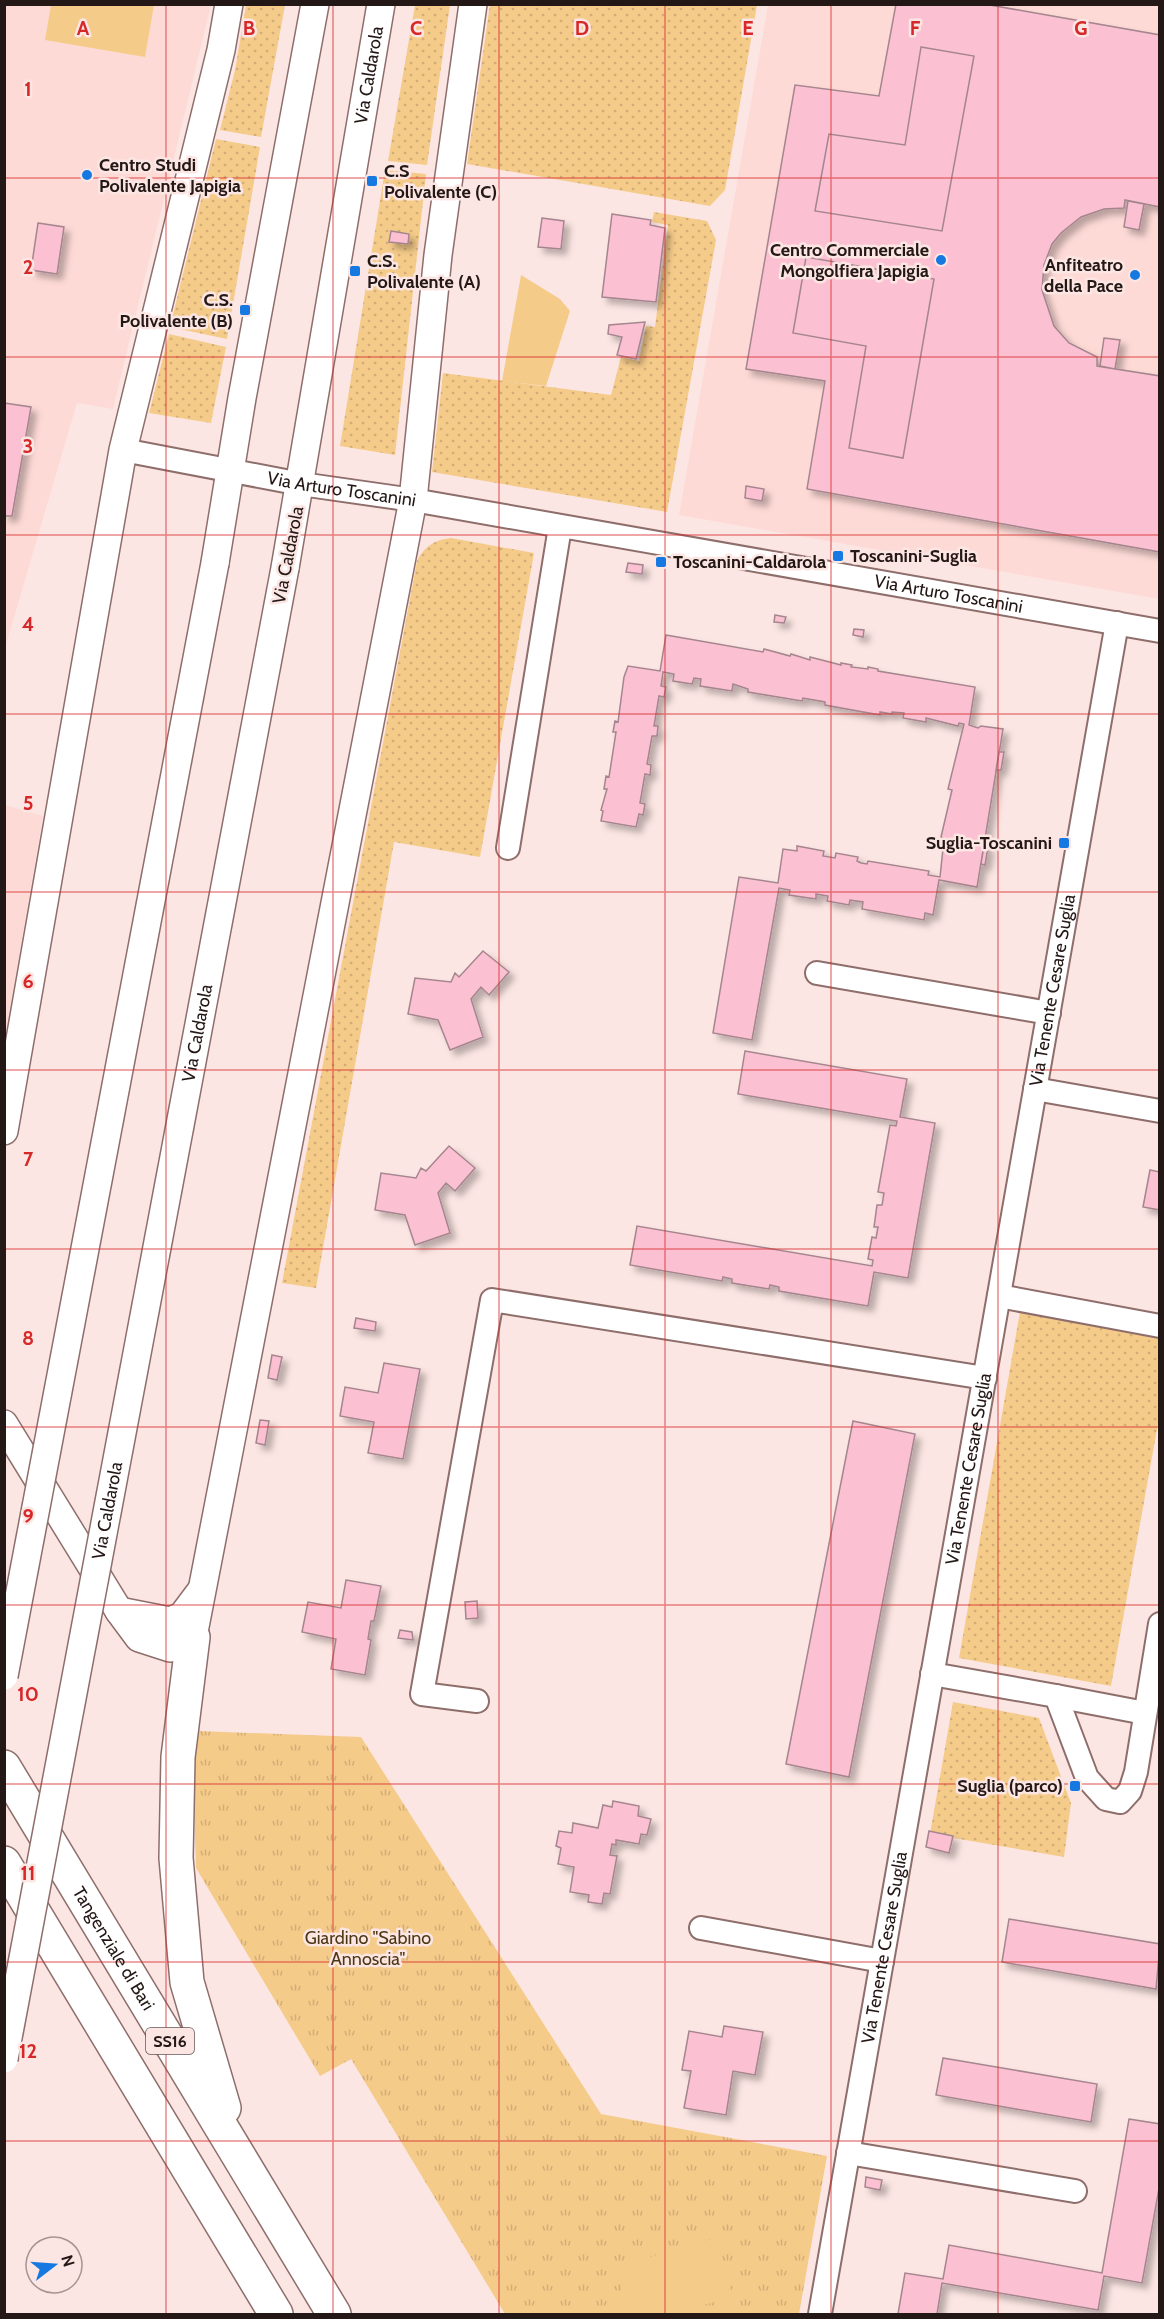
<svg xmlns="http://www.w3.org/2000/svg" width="1164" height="2319" font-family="Cabin,sans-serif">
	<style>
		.built { fill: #fedad6 }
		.grass { fill: url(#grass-dots) }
		.park { fill: url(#park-tufts) }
		.pitch { fill: #f5cb8a }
		.building { fill: #fbc1d2; stroke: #a5858e; stroke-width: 1.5; filter: url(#shadow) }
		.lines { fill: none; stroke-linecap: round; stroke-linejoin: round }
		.minor-casing { stroke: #8e6e6b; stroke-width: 26 }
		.tertiary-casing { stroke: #8e6e6b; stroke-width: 30 }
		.trunk-casing { stroke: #8e6e6b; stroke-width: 36 }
		.minor { stroke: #fff; stroke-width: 22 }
		.tertiary { stroke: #fff; stroke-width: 27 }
		.trunk { stroke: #fff; stroke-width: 33 }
		.tertiary-bridge-casing { stroke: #8e6e6b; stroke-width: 30; stroke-linecap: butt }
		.tertiary-bridge { stroke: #fff; stroke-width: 27 }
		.grid { fill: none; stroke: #d62828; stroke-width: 1.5; stroke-opacity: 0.55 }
		.poi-dot { fill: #1679e2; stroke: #fce6e3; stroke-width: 2 }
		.labels { text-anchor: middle; stroke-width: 5; stroke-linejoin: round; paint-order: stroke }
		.shield { fill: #fce6e3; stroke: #655654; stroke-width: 1.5 }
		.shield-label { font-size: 16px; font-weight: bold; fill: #241816 }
		.street-label { font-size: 18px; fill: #241816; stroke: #fce6e3 }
		.poi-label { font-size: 18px; font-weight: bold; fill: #241816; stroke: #fce6e3; text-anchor: start }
		.park-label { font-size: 18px; fill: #4d3815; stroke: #fce6e3 }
		.grid-label { font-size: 20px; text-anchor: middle; font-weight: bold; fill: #d62828; stroke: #fce6e3; stroke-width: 5; stroke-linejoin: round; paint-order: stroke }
	</style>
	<defs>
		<pattern id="grass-dots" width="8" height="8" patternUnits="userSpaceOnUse" patternTransform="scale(1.5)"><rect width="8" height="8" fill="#f5cb8a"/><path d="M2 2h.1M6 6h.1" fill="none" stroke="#d2ae76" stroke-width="1.8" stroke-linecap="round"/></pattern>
		<pattern id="park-tufts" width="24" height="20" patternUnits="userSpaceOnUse" patternTransform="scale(1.5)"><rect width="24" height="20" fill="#f5cb8a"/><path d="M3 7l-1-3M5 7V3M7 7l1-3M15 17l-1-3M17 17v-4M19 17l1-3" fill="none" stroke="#d2ae76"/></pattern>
		<filter id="shadow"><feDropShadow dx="5.5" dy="5.5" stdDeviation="3" flood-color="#0004"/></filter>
	</defs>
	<rect width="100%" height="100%" fill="#fce6e3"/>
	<path class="built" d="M5,5H211L113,409L77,403L5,648Z
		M768,5H1159V599L679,515Z
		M5,805L43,816L5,1037L4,805Z"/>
	<path class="grass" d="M490,4L757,5L725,190L710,206L467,164Z
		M246,5H285L261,137L220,130L235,70Z
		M415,5H450L427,165L388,161Z
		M216,139L260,147L227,339L170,327Z
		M385,170L426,174L395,455L340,446Z
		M654,212L707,221L716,240L667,512L432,472L443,373L611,395L621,357L639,361L646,326L655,327L668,225L652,222Z
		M169,334L226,347L211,423L149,413Z
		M451,538L534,553L480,857L394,842L316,1288L282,1283L417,561C425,546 434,540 451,538Z
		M1025,1306L1159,1330V1418L1111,1686L959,1658L1020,1312L1024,1313Z
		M953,1702L1039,1718L1071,1803L1064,1857L930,1834Z"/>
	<path class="park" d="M198,1731L361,1737L601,2114L827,2156L799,2314H505L351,2059L320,2076L196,1868L193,1778Z"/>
	<path class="pitch" d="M51,5H154L145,57L45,40Z
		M521,275L560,299L570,311L546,386L502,381Z
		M716,2238L733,2297L671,2314H629L615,2267Z"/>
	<path class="building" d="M896,4H984L1160,35V207L1125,200L1124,208L1104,209L1081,217L1061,233L1052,244L1044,265L1042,290L1054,326L1069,343L1097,357V366L1160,376V552L807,489L825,381L746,369L795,85L879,96Z
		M921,47L974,56L942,231L815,211L829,134L905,145Z
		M1128,201L1144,204L1139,230L1124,227Z
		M612,214L651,220L650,225L665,228L656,302L602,297Z
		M542,218L564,221L561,249L538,247Z
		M38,223L64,227L57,274L31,270Z
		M391,231L409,234L408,244L389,242Z
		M806,257L934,279L903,458L849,448L866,346L793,333Z
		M645,322L636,359L617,355L622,337L608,334L609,325Z
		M1104,338L1120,340L1115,369L1100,366Z
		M4,403L31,407L12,516H4Z
		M746,486L764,489L762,501L745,498Z
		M628,563L643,565L642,574L626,572Z
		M775,615L786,617L784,623L774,622Z
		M854,629L864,630L863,637L853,635Z
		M666,635L763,652L764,649L790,656L791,654L810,660V657L841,665V663L852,665L851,667L868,669V667L878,669V671L975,687L969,725L978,728L981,726L1003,729L977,887L939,880L933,915L925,913L924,920L862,909L863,902L850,900L849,905L827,901L828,896L816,894V899L789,895L790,890L779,888L752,1040L713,1033L739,877L778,883L783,849L797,851V846L824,851L823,856L835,858L836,853L858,857L857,861L861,863L867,864L868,861L929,871L928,875L940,877L944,839L941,837L952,790L948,789L964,724L959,723L958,726L926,718V722L903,718L904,713L892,712V714L880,712V715L825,705V702L803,698L802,701L748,692V689L733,684L732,691L700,686L701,679L694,678L692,684L673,681L674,674L663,672L661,686L666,687L664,697L659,696L654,726H658L657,736H652L647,764L651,765L650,775L645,774L640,803L645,804L643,815L639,814L636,827L601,821L603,811L601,810L607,789H604L606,776L609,777L616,732H613L615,721L618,722L624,677L628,666L660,671Z
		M999,752H1004L1001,770H996Z
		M984,846L988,847L985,865L981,864Z
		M483,951L509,972L489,995L481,987L471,999L483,1037L450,1050L438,1020L408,1014L415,978L451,982L455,973L459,977Z
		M745,1051L907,1079L900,1117L935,1123L908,1278L874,1272L868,1306L779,1291V1287L770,1285L769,1289L732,1283V1279L723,1277L722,1281L630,1265L637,1226L872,1266L873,1260L868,1259L872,1237L876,1238L878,1227H874L877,1205H882L884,1193L878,1192L890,1125L896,1126L897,1121L738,1094Z
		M449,1146L475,1168L455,1191L446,1183L438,1193L450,1233L415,1245L405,1215L375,1210L381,1173L416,1178L421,1168L426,1171Z
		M1150,1170L1160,1172V1210L1143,1207Z
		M356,1318L376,1322L375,1331L354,1328Z
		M272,1355L282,1357L277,1380L268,1378Z
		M384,1363L420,1369L403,1459L368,1453L374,1422L340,1416L345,1387L378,1393Z
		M260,1420L269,1421L265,1445L256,1443Z
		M853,1421L915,1434L849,1777L786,1764Z
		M346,1580L381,1586L374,1621H371L368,1639L371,1640L365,1675L331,1669L336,1639L302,1632L308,1602L341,1608Z
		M477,1601L478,1618L466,1619L465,1602Z
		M400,1630L412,1632L413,1640L398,1638Z
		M613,1801L639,1806L638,1816L651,1819L647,1835L641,1834L639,1844L616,1840V1845L612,1844L610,1855L617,1856L610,1894L604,1893L602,1904L588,1902L589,1895L570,1892L574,1867L558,1864L561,1848L556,1846L559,1831L572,1833L573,1823L598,1828L603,1805L612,1807Z
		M929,1831L953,1836L949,1853L926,1847Z
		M1009,1919L1160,1944L1156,1989L1002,1962Z
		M724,2026L763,2032L755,2075L733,2071L726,2115L684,2108L691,2071L682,2070L689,2031L722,2037Z
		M943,2058L1097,2084L1091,2122L936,2095Z
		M1129,2119L1160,2124V2183L1142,2283L1104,2276L1098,2310L942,2283L937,2314H898L905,2273L943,2279L949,2245L1102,2273Z
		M866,2177L882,2180L880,2190L865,2187Z"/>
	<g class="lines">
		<defs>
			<g id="minor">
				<path id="s1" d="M123,450L301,484L413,500L1160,631"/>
				<path d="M508,848L560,527"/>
				<path d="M817,973L1049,1013"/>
				<path d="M1035,1089L1160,1111"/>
				<path d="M999,1296L1160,1326"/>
				<path d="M932,1674L1056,1696L1087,1778L1106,1799L1120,1802L1130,1791L1136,1772L1160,1624"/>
				<path d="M1056,1696L1145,1713"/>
				<path d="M477,1701L422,1694L492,1300L985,1378"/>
				<path d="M701,1928L882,1961"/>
				<path d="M848,2153L1075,2191"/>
				<path id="s2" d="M820,2314L1117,623"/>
			</g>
			<g id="tertiary">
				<path d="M215,563L242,398L315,4"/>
				<path id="s3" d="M285,568L381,4"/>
				<path d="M4,1131L123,450L221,50L229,4"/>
				<path d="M4,1424L119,1611L139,1638L170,1648L193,1637L413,500L438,255L473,4"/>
				<path d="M119,1611L170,1621L182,1616L200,1592"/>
			</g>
			<g id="trunk">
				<path d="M193,1637L178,1757L176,1858L187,1982L224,2108"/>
				<path id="s4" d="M4,1767L334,2314"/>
				<path d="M4,1863L276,2314"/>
			</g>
		</defs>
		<use href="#minor" class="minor-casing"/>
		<use href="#tertiary" class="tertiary-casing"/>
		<use href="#trunk" class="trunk-casing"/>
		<use href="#minor" class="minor"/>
		<use href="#tertiary" class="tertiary"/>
		<use href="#trunk" class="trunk"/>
		<defs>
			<g id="tertiary-bridge">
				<path d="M4,1676L215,563"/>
				<path id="s5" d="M4,2059L285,568"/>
			</g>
		</defs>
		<use href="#tertiary-bridge" class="tertiary-bridge-casing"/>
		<use href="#tertiary-bridge" class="tertiary-bridge"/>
	</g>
	<path class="grid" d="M166,4V2314M333,4V2314M499,4V2314M665,4V2314M831,4V2314M998,4V2314M4,178H1160M4,357H1160M4,535H1160M4,714H1160M4,892H1160M4,1070H1160M4,1249H1160M4,1427H1160M4,1605H1160M4,1784H1160M4,1962H1160M4,2141H1160"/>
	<g class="poi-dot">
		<circle cx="87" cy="175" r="6"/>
		<rect x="366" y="175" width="12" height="12" rx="3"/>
		<circle cx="941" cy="260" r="6"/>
		<rect x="349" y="265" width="12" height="12" rx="3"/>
		<circle cx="1135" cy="275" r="6"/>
		<rect x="239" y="304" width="12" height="12" rx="3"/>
		<rect x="832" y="550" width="12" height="12" rx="3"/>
		<rect x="655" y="556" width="12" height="12" rx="3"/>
		<rect x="1058" y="837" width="12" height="12" rx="3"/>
		<rect x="1069" y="1780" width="12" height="12" rx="3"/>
	</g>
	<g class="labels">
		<rect class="shield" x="146" y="2028" width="48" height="26" rx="4.5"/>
		<g class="shield-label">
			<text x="170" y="2047">SS16</text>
		</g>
		<g class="street-label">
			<text dy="6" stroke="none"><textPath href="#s3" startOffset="500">Via Caldarola</textPath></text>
			<text dy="6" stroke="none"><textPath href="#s1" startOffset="222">Via Arturo Toscanini</textPath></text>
			<text transform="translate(288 555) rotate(-79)" y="6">Via Caldarola</text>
			<text dy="6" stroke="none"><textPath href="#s1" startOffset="838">Via Arturo Toscanini</textPath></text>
			<text dy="6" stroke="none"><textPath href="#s2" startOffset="1344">Via Tenente Cesare Suglia</textPath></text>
			<text dy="6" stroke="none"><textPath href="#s5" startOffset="1044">Via Caldarola</textPath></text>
			<text dy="6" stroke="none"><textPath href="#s2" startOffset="858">Via Tenente Cesare Suglia</textPath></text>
			<text dy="6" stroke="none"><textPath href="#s5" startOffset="558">Via Caldarola</textPath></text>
			<text dy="6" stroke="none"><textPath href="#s4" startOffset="212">Tangenziale di Bari</textPath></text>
			<text dy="6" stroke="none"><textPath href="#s2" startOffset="372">Via Tenente Cesare Suglia</textPath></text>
		</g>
		<g class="poi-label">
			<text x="99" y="171">Centro Studi<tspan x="99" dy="21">Polivalente Japigia</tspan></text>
			<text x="384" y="177">C.S<tspan x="384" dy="21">Polivalente (C)</tspan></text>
			<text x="929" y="256" text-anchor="end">Centro Commerciale<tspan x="929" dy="21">Mongolfiera Japigia</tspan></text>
			<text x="367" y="267">C.S.<tspan x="367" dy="21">Polivalente (A)</tspan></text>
			<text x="1123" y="271" text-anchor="end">Anfiteatro<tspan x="1123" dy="21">della Pace</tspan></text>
			<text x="233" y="306" text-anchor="end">C.S.<tspan x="233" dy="21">Polivalente (B)</tspan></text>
			<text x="850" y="562">Toscanini-Suglia</text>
			<text x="673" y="568">Toscanini-Caldarola</text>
			<text x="1052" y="849" text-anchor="end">Suglia-Toscanini</text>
			<text x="1063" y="1792" text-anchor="end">Suglia (parco)</text>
		</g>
		<g class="park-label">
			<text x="368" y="1944">Giardino "Sabino<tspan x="368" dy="21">Annoscia"</tspan></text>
		</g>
	</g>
	<g class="grid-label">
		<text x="83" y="35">A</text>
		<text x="249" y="35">B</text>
		<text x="416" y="35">C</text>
		<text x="582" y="35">D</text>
		<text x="748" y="35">E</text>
		<text x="915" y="35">F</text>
		<text x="1081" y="35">G</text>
		<text x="28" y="96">1</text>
		<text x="28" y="274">2</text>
		<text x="28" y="453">3</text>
		<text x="28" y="631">4</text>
		<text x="28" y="810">5</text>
		<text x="28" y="988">6</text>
		<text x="28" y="1166">7</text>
		<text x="28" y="1345">8</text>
		<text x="28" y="1523">9</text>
		<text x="28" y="1701">10</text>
		<text x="28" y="1880">11</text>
		<text x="28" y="2058">12</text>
	</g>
	<rect width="1164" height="2319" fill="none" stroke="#241816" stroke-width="12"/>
	<g transform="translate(54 2265) rotate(73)"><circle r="28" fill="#fce6e3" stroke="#a69491" stroke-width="1.5"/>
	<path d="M0-4.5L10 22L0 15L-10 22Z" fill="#1679e2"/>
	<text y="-9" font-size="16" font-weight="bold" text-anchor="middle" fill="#241816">N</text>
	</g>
</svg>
